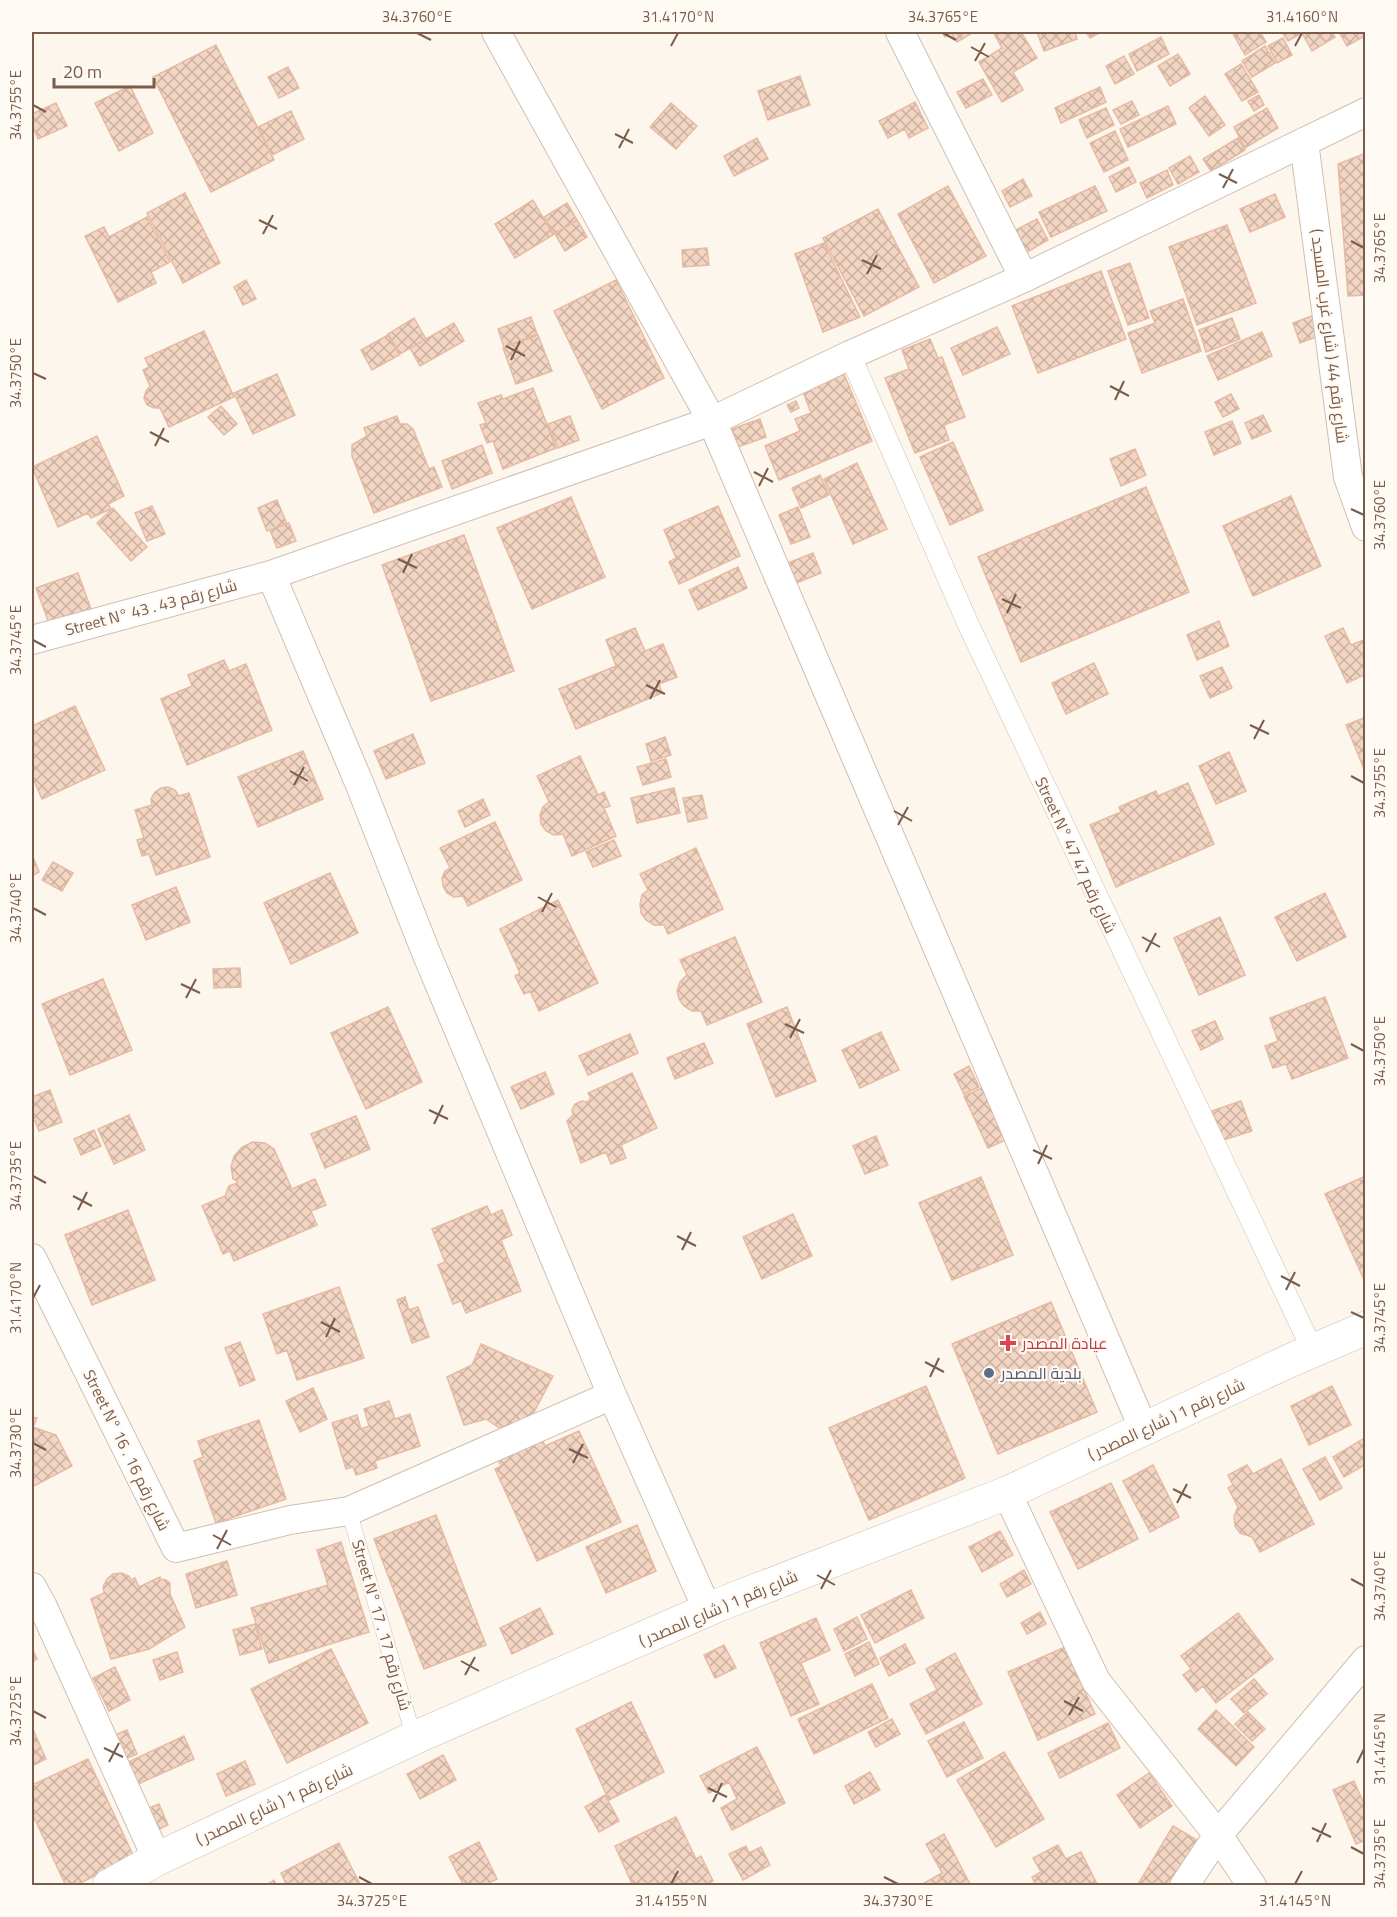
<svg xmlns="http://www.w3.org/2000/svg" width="1397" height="1917" font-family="'Titillium Web',Cairo,sans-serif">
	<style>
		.building { fill: url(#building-cross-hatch); stroke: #e6bba3; stroke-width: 1.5 }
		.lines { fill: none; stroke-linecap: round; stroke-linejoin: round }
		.service-casing { stroke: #d1beb0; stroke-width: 16 }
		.pedestrian-casing { stroke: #d1beb0; stroke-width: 22 }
		.minor-casing { stroke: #d1beb0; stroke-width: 30 }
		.tertiary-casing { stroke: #d1beb0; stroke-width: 34 }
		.service { stroke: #fff; stroke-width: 15 }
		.pedestrian { stroke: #fff; stroke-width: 21 }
		.minor { stroke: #fff; stroke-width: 28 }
		.tertiary { stroke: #fff; stroke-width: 33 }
		.ticks { fill: none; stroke: #7a5c4d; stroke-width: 2 }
		.health-dot { fill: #e0444e; stroke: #fffaf3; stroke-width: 2 }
		.service-dot { fill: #5c6f8a; stroke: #fffaf3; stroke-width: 2 }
		.labels { text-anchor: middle; stroke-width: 4.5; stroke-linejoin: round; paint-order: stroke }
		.street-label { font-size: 16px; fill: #7a5c4d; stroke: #fffaf3 }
		.health-label { font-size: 16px; fill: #be3a42; stroke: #fffaf3; text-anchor: start }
		.service-label { font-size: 16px; fill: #4e5e75; stroke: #fffaf3; text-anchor: start }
		.neatline { fill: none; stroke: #7a5c4d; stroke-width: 2 }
		.ticks-label { font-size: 15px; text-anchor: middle; fill: #7a5c4d }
	</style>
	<defs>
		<pattern id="building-cross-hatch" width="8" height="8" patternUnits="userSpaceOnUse" patternTransform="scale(1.5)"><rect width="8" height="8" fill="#f3d5c3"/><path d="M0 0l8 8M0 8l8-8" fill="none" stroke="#cab0a1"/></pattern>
	</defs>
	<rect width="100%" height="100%" fill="#fdf6ec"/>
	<path class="building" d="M942,32H974L957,42L951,33L945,37Z
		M993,32H1021L1037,58L1013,72L1023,90L1002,102L979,62L1002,48Z
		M1037,32H1075L1077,39L1044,51Z
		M1086,32H1101L1090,38Z
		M1232,32H1260L1266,42L1245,55Z
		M1282,32H1331L1335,37L1312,51L1302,33L1288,41Z
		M1339,32H1366V35L1347,46Z
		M1161,37L1169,54L1137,71L1129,54Z
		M1283,38L1292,55L1277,63L1268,46Z
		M216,45L274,160L211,192L153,77Z
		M1265,46L1275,63L1252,77L1242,61Z
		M1178,54L1190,74L1170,86L1158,66Z
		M1124,56L1134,74L1115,84L1106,66Z
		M1241,64L1258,92L1242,101L1225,74Z
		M288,67L299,88L279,98L268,77Z
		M800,76L810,105L768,120L758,91Z
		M983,79L992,95L966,108L957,92Z
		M130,86L153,133L119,151L95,103Z
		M1100,87L1106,102L1061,123L1055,108Z
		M1259,95L1264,105L1254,111L1248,101Z
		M1205,96L1225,125L1209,136L1189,108Z
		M1132,101L1139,115L1121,124L1113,110Z
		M915,102L928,128L909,138L905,129L888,138L879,121Z
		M56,103L67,126L38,139L32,124V114Z
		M671,103L697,126L676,149L650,127Z
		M1168,106L1176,124L1128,147L1120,129Z
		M1106,108L1114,125L1087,138L1079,120Z
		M1267,108L1278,128L1245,148L1234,127Z
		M291,111L304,139L272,155L258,127Z
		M1115,131L1128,160L1104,172L1090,143Z
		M757,138L768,159L734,176L724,156Z
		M1238,138L1245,150L1211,171L1203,159Z
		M1366,153V295L1348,296L1338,164Z
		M1190,156L1199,172L1178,184L1169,168Z
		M1129,167L1136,182L1116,192L1109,177Z
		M1167,170L1173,185L1147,198L1140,183Z
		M1023,179L1032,196L1010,207L1002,191Z
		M948,186L986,256L934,283L898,214Z
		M1095,186L1107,211L1051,237L1039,212Z
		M185,193L220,263L183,283L147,213Z
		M1275,194L1285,217L1250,232L1240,209Z
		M533,200L553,235L515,258L495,224Z
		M567,203L577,220L554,234L544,217Z
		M878,209L919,287L864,316L823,238Z
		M147,217L170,262L151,272L156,283L118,302L85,236L104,227L109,237Z
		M1037,219L1048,240L1024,254L1012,232Z
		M577,220L587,237L565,251L555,234Z
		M1227,225L1256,303L1197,325L1169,247Z
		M824,243L860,317L823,332L795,254Z
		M707,248L709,265L683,267L682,250Z
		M1130,263L1149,318L1128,325L1108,271Z
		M1101,271L1126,339L1038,373L1012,306Z
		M246,280L256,299L243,305L234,287Z
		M616,280L664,378L602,409L554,311Z
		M1183,299L1201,351L1142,373L1128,333L1155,323L1150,311Z
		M1317,314L1324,334L1300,343L1293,323Z
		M531,317L537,334L504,347L498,329Z
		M414,318L426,339L400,354L388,334Z
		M1232,318L1240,339L1206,352L1199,330Z
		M454,323L464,341L420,366L410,348Z
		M997,327L1010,354L963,375L951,348Z
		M204,331L234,397L169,427L160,408H154L147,405L144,398L146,391L150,386L143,370L149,367L145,358Z
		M1262,332L1272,356L1218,380L1207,356Z
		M388,335L399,355L372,370L361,350Z
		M538,335L552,371L516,384L503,348Z
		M930,339L938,358L942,357L965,417L944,425L949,440L915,453L885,378L909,369L902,350Z
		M277,374L295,415L253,434L234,393Z
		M844,374L872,441L779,480L765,446L800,431L795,419L811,413L803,392Z
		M533,388L556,448L503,469L493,441L487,443L480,425L486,423L478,403L501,395L503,399Z
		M1231,394L1239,409L1223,417L1215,402Z
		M796,401L799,408L791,412L787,405Z
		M221,406L237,424L224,435L208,417Z
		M1263,415L1271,431L1252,439L1245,423Z
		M397,416L400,424H407L413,429L429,469L434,467L442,487L374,513L352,456V445L367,436L364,428Z
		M570,416L579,440L558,448L548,424Z
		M760,419L766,437L735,448L729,430Z
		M1232,421L1241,443L1214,455L1205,432Z
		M97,436L124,496L108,504L111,509L91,518L88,513L58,527L32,467Z
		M953,442L983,510L950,525L920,457Z
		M482,445L492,473L452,489L442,461Z
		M1135,449L1146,475L1121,486L1110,459Z
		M857,463L887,529L853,544L824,479Z
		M820,475L829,495L801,508L792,488Z
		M1146,487L1189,592L1021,662L978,557Z
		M1291,496L1321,566L1253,596L1223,526Z
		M571,497L605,577L532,609L497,528Z
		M277,500L287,524L267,531L258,508Z
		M152,506L165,534L147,541L135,513Z
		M718,506L740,556L679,584L669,562L676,558L664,530Z
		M798,507L810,537L791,544L779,515Z
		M113,508L147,547L131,561L97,523Z
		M289,523L296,541L277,548L270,530Z
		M464,535L514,671L431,701L382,565Z
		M813,553L821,573L791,585L783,565Z
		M738,567L747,588L698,610L689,590Z
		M78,573L91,609L49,623L36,588Z
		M1219,621L1229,646L1197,660L1187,635Z
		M635,628L645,651L663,644L677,677L659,684L662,693L576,729L559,689L616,666L606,640Z
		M1343,628L1351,645L1366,639V654L1362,655L1366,663V674L1347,683L1325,636Z
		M224,660L229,671L246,664L272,730L187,765L161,699L192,686L188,675Z
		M1094,663L1108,694L1066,714L1052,683Z
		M1222,667L1232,688L1210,698L1200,676Z
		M75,706L105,770L42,799L32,776V726Z
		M1366,717V774L1346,725Z
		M413,734L425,763L386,779L374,751Z
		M665,737L671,755L651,761L646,744Z
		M303,751L323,799L258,827L238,777Z
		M1229,752L1246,791L1216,804L1199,766Z
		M580,756L598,795L604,792L610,806L604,808L616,836L572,856L563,834L554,835L546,831L541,824L540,815L543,807L549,802L537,776Z
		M666,759L671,777L643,785L637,767Z
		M1188,783L1214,844L1116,887L1090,825L1121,812L1119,807L1156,791L1158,796Z
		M168,787L175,790L179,796L189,793L210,857L156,875L149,854L142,856L137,840L144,838L135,810L152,805L151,799L155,792L161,788Z
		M674,788L680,813L637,823L631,798Z
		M702,795L707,818L688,822L683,798Z
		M483,799L490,815L465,827L458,811Z
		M495,822L522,880L468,906L463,896L454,897L447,893L443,886L442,878L445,871L450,868L440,848Z
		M614,840L621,856L593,867L586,852Z
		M696,848L723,909L668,934L664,925H654L646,920L641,913L640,904L642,895L648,890L640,874Z
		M32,854L39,872L32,876Z
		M53,862L73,873L62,891L42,880Z
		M330,873L358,933L291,964L264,903Z
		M176,887L190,922L146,940L132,905Z
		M1325,893L1346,937L1297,961L1275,917Z
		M558,900L598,983L539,1011L530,991L524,994L515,976L520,973L500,929Z
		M1220,917L1245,975L1199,995L1174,938Z
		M735,937L762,1002L707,1025L701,1011H692L684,1006L679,999L677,991L680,982L687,975L680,960Z
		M240,968L241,987L214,988L213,969Z
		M103,979L132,1050L70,1075L42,1004Z
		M1325,997L1348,1058L1292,1079L1286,1064L1273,1068L1265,1046L1278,1041L1270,1018Z
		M388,1007L422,1082L366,1109L331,1033Z
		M787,1007L816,1081L776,1097L747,1024Z
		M1215,1021L1223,1039L1201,1050L1192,1031Z
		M881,1032L899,1070L860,1088L842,1050Z
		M630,1034L638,1053L588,1075L579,1056Z
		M704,1043L713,1063L675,1079L667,1058Z
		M969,1066L979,1087L964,1094L954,1074Z
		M545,1072L554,1094L521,1109L511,1087Z
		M632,1073L657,1128L621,1145L626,1158L611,1164L606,1152L581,1163L567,1121L573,1115L572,1110L575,1104L582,1101L587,1102L591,1098L588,1093Z
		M986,1086L1010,1138L988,1148L964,1096Z
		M50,1090L62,1122L39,1131L32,1113V1097Z
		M1241,1101L1252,1131L1223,1140L1212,1111Z
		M129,1115L145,1150L114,1164L98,1129Z
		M356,1116L370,1149L325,1168L311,1134Z
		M94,1130L101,1146L81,1155L74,1139Z
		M876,1136L888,1165L865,1174L853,1146Z
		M253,1142L265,1143L274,1149L292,1189L315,1179L326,1205L311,1211L317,1225L234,1261L230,1251L223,1254L202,1206L225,1196L229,1186L237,1183V1181L233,1179L231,1167L234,1156L242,1147Z
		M1366,1176V1284L1325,1194Z
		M981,1177L1013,1255L952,1280L919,1203Z
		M487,1206L491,1215L502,1210L512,1235L501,1240L521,1291L466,1313L461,1301L453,1304L438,1265L445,1262L432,1229Z
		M128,1210L155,1280L92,1305L65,1235Z
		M793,1214L812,1256L762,1279L743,1237Z
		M339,1287L364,1358L297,1380L287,1350L277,1354L263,1314Z
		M405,1297L409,1310L418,1307L429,1337L412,1343L397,1300Z
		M1051,1302L1097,1412L998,1454L952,1344Z
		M240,1342L255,1380L240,1386L225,1348Z
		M481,1344L553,1376L532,1416L501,1429L486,1419L464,1425L447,1377L472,1365Z
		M926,1386L965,1478L869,1520L829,1428Z
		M1332,1386L1351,1425L1309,1445L1291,1406Z
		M313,1388L327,1419L300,1432L286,1401Z
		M389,1401L395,1419L410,1414L420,1446L375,1461L377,1468L356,1475L353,1467L346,1469L332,1423L357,1415L361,1429L369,1426L364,1409Z
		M32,1417L37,1418L33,1427L56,1435L72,1466L32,1487Z
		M259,1420L286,1499L216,1523L194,1461L203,1457L198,1441Z
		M579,1431L621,1522L537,1561L495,1469L501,1466L497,1457L541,1437L545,1446Z
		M1366,1437V1464L1344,1477L1333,1457Z
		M1325,1457L1342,1488L1320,1500L1303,1469Z
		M1281,1459L1314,1524L1260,1552L1252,1537L1240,1533L1235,1526L1234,1516L1238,1507L1228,1488L1233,1485L1228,1475L1247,1465L1253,1474Z
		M1153,1465L1179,1517L1150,1532L1123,1481Z
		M1111,1483L1138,1539L1078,1569L1050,1512Z
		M436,1515L486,1645L424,1669L374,1539Z
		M637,1525L656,1571L606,1593L586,1547Z
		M1000,1531L1013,1555L982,1572L969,1547Z
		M341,1542L369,1632L269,1663L251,1608L328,1585L317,1550Z
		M227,1561L237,1595L196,1608L186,1574Z
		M1024,1570L1031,1584L1007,1597L1000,1584Z
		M121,1573L129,1576L131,1580L135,1578L139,1587L160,1577V1579L166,1580L170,1583V1594L185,1627L149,1649L111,1659L91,1599L104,1593L103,1587L107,1579L113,1574Z
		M911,1590L924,1618L875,1643L861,1615Z
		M540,1608L553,1634L512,1654L500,1628Z
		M1040,1612L1046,1624L1027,1634L1021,1623Z
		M1238,1613L1273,1659L1216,1703L1203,1686L1196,1692L1183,1675L1191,1669L1181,1656Z
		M857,1617L867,1639L844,1651L834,1629Z
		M816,1618L830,1650L801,1663L819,1704L791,1716L760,1643Z
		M255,1624L262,1649L240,1655L233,1630Z
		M869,1642L879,1664L855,1676L845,1654Z
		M905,1644L915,1663L889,1676L880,1658Z
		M724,1645L736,1668L715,1678L704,1655Z
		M1065,1647L1095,1714L1038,1740L1008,1672Z
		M32,1648L37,1659L32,1662Z
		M331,1649L368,1723L287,1763L251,1689Z
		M177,1652L183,1672L160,1680L153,1660Z
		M955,1653L982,1704L926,1734L910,1704L937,1690L926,1669Z
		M115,1667L130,1700L109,1711L93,1678Z
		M1254,1679L1267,1694L1244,1713L1231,1699Z
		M872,1684L888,1718L814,1754L798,1719Z
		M631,1702L664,1772L609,1800L576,1729Z
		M1216,1710L1254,1747L1236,1766L1198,1729Z
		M1248,1712L1265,1729L1252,1741L1235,1724Z
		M892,1719L900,1734L876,1747L868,1732Z
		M964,1722L983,1758L947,1777L928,1741Z
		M1108,1723L1120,1748L1060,1778L1048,1753Z
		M32,1727L46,1759L32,1766Z
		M127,1730L137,1754L125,1759L115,1735Z
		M184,1736L194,1759L138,1784L128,1762Z
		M757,1747L785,1803L732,1830L721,1808L737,1799L729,1782L709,1793L700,1776Z
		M1004,1752L1044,1819L996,1847L957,1780Z
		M443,1755L456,1780L420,1799L407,1774Z
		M88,1759L134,1857L74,1886H66L32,1813V1785Z
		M245,1761L255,1784L226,1796L217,1774Z
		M870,1772L880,1790L854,1804L845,1786Z
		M1149,1773L1172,1806L1140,1828L1117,1795Z
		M1354,1781L1366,1808V1840L1356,1844L1333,1790Z
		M605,1795L619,1821L599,1832L585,1807Z
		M159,1804L168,1825L156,1831L147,1809Z
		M676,1817L696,1859L701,1856L713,1881L707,1884L708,1886H633L615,1846Z
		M1173,1826L1202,1843L1177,1886H1137Z
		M944,1834L971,1886H919L942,1873L926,1844Z
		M479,1842L497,1879L483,1886H464L449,1857Z
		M339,1843L361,1886H287L281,1873Z
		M1058,1845L1066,1859L1081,1852L1098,1886H1036L1032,1877L1041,1872L1033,1858Z
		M746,1846L749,1853L761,1847L770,1865L743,1880L729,1854Z
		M274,1880L277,1886H265Z"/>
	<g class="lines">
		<defs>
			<path id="service" d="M349,1511L414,1738"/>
			<path id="pedestrian" d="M850,355L969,626L1313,1351"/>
			<path id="minor" d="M496,32L712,421L1144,1430
				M900,32L1024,278
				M1304,142L1348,477L1366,527
				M271,575L360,785L425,950L612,1395L708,1611
				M32,640L271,575L712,421L850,355L1024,278L1366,112
				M32,1258L176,1548L290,1520L349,1511L612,1395
				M1007,1493L1096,1681L1218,1835L1252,1886
				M32,1587L43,1607L157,1859
				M1184,1886L1218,1835L1366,1660"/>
			<path id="tertiary" d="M109,1886L157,1859L414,1738L721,1604L1007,1493L1289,1361L1366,1328"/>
		</defs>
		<use href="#service" class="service-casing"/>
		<use href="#pedestrian" class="pedestrian-casing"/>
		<use href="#minor" class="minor-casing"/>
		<use href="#tertiary" class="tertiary-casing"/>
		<use href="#service" class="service"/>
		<use href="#pedestrian" class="pedestrian"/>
		<use href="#minor" class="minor"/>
		<use href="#tertiary" class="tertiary"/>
	</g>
	<path class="ticks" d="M417,33L431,40M943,33L956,40M671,46L678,33M1295,46L1302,33M971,47L989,57M975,61L985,43M33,105L46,112M615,134L633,143M619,148L629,129M1219,174L1237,183M1223,188L1233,169M259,220L277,229M263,234L273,215M1351,241L1364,248M862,260L881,269M867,274L877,255M506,346L525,356M511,360L520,341M33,373L46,379M1110,386L1129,396M1115,400L1124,381M150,432L169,442M155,446L164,428M754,472L773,482M759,486L768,468M1351,509L1364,515M398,559L417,568M403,573L412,554M1002,599L1021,608M1007,613L1016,594M33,640L46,647M646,685L665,694M650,699L660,680M1250,725L1269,734M1254,739L1264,720M290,771L308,781M1351,776L1364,783M294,785L304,767M894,811L912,821M898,825L908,807M538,897L556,907M33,908L46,915M542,912L552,893M1142,937L1160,947M1146,952L1156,933M181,984L200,993M186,998L196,979M785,1024L804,1033M790,1038L800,1019M1351,1044L1364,1051M429,1110L448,1119M434,1124L443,1105M1033,1150L1052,1159M1038,1164L1047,1145M33,1176L46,1183M73,1196L92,1206M78,1210L87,1192M677,1236L696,1246M682,1250L691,1232M1281,1276L1300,1286M1286,1290L1295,1272M33,1298L40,1285M1351,1312L1364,1318M321,1322L340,1332M326,1337L335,1318M925,1362L944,1372M930,1377L939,1358M33,1443L46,1450M569,1449L588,1458M573,1463L583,1444M1173,1489L1191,1498M1177,1503L1187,1484M213,1535L231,1545M217,1549L227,1530M817,1575L835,1585M1351,1579L1364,1586M821,1589L831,1570M461,1661L479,1671M465,1675L475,1657M1064,1701L1083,1711M33,1711L46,1718M1069,1715L1079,1697M104,1748L123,1757M109,1762L119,1743M1357,1763L1364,1749M708,1788L727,1797M713,1802L722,1783M1312,1828L1331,1837M1317,1842L1326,1823M1351,1847L1364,1854M359,1877L372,1884M884,1877L898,1884M671,1884L678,1871M1295,1884L1302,1871"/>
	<path class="health-dot" d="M1005 1334h6v6h6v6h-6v6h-6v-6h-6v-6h6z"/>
	<circle class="service-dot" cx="989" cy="1373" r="6"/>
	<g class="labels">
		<g class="street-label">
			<text transform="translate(1330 336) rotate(83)" y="6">شارع رقم 44 ( شارع غرب المسجد )</text>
			<text transform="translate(151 607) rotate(-15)" y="6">Street N° 43 . شارع رقم 43</text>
			<text transform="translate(1076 855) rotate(65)" y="6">Street N° 47 شارع رقم 47</text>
			<text transform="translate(1166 1419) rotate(-25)" y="6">شارع رقم 1 ( شارع المصدر )</text>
			<text transform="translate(127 1450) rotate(64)" y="6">Street N° 16 . شارع رقم 16</text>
			<text transform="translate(718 1608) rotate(-23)" y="6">شارع رقم 1 ( شارع المصدر )</text>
			<text transform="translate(382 1625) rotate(74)" y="6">Street N° 17 . شارع رقم 17</text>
			<text transform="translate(274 1804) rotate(-25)" y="6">شارع رقم 1 ( شارع المصدر )</text>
		</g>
		<g class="health-label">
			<text x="1022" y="1349">عيادة المصدر</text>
		</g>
		<g class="service-label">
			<text x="1001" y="1379">بلدية المصدر</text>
		</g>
	</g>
	<rect width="1397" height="1917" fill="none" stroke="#fffaf3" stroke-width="66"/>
	<path d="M54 78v9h100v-9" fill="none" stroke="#7a5c4d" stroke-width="3"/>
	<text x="63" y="78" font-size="18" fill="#7a5c4d" stroke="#fffaf3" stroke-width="4.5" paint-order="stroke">20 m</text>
	<rect x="33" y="33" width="1331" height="1851" class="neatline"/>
	<g class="ticks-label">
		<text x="417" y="22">34.3760°E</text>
		<text x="678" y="22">31.4170°N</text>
		<text x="943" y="22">34.3765°E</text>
		<text x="1302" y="22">31.4160°N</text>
		<text transform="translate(16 105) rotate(-90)" y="5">34.3755°E</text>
		<text transform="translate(1380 248) rotate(-90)" y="5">34.3765°E</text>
		<text transform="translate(16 373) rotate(-90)" y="5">34.3750°E</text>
		<text transform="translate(1380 515) rotate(-90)" y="5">34.3760°E</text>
		<text transform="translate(16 640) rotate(-90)" y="5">34.3745°E</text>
		<text transform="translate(1380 783) rotate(-90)" y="5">34.3755°E</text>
		<text transform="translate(16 908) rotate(-90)" y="5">34.3740°E</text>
		<text transform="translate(1380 1051) rotate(-90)" y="5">34.3750°E</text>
		<text transform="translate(16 1176) rotate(-90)" y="5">34.3735°E</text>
		<text transform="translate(16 1298) rotate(-90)" y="5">31.4170°N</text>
		<text transform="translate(1380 1318) rotate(-90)" y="5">34.3745°E</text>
		<text transform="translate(16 1443) rotate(-90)" y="5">34.3730°E</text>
		<text transform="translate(1380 1586) rotate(-90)" y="5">34.3740°E</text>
		<text transform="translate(16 1711) rotate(-90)" y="5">34.3725°E</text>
		<text transform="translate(1380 1749) rotate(-90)" y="5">31.4145°N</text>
		<text transform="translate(1380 1854) rotate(-90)" y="5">34.3735°E</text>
		<text x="372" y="1906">34.3725°E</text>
		<text x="671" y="1906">31.4155°N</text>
		<text x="898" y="1906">34.3730°E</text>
		<text x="1295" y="1906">31.4145°N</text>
	</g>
</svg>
